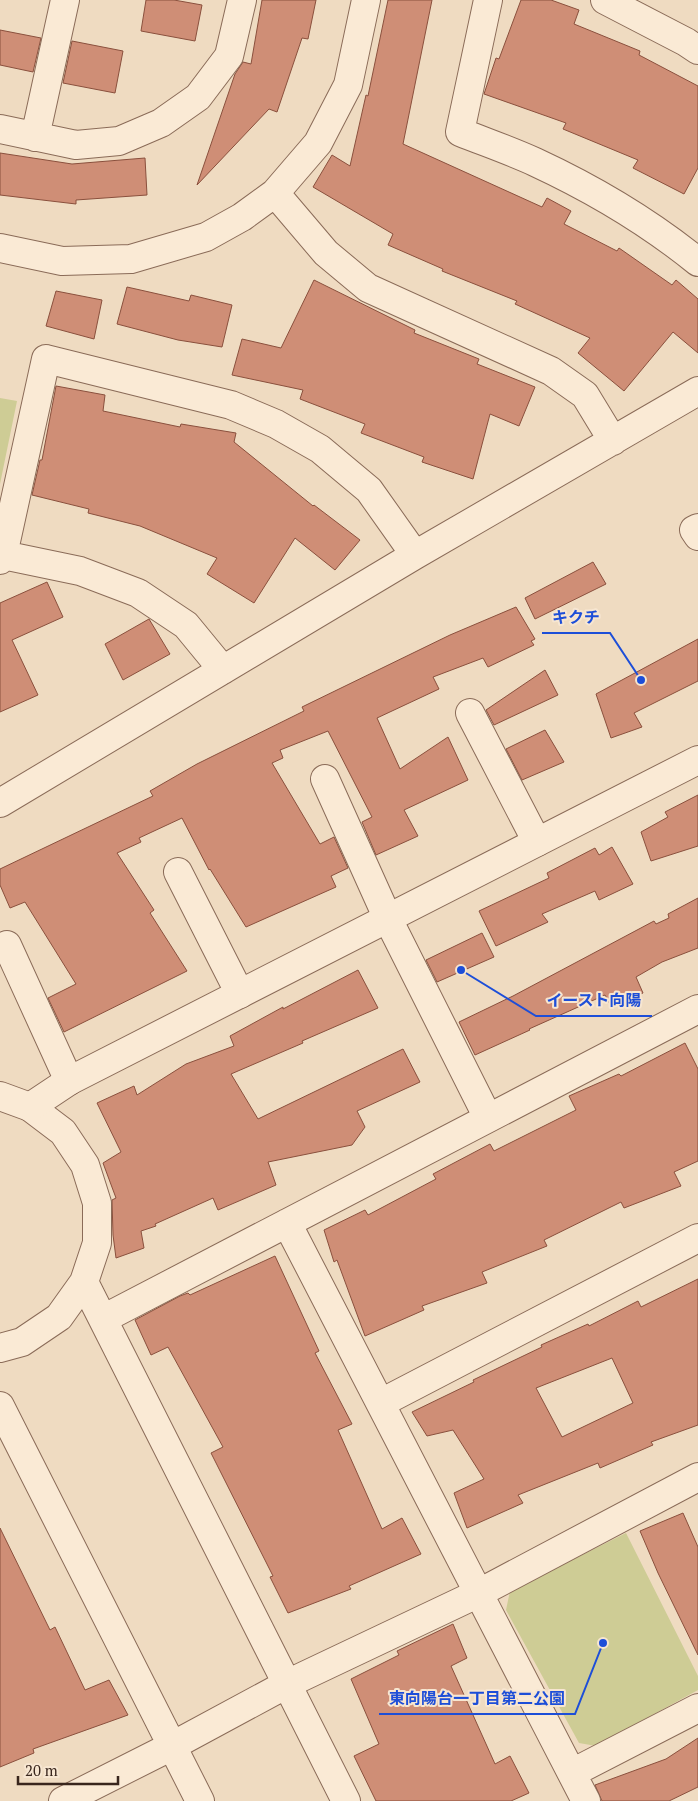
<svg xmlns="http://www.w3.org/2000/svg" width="698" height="1801" font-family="'PT Serif','Noto Sans JP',serif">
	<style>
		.green { fill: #cecc95 }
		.building { fill: #cf8e76; stroke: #8a503d; fill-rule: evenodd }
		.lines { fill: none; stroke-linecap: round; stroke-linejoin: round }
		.minor-casing { stroke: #8a6b58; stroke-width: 30 }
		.tertiary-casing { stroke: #8a6b58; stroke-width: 30 }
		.minor { stroke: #faead5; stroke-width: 28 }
		.tertiary { stroke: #faead5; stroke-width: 28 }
		.leader { fill: none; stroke: #1d4ed8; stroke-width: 2 }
		.callout-dot { fill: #1d4ed8; stroke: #f7e6d1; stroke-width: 2 }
		.callout-label { font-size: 16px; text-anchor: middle; font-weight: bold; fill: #1d4ed8; stroke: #f7e6d1; stroke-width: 4; stroke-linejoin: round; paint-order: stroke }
	</style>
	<rect width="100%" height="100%" fill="#efdbc1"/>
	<path class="green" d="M0,398L17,401L0,484Z
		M626,1533L698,1676V1690L596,1746L579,1743L506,1610L510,1591Z"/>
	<path class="building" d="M146,0H174L202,5L195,41L141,31Z
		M262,0H316L308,39L302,38L277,112L269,109L197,185L235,74L243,62L251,64Z
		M388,0H432L403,144L542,207L547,198L571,211L564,224L617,251L619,248L672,285L676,280L698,299V353L673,332L624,391L578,353L590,338L515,304L517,301L442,271L443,269L388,245L393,234L313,187L332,155L350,166L366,95L368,96Z
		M521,0H551L579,10L574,24L640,51L639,55L698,86V168L684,194L633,168L638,160L563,129L566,123L484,94L496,58L499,59Z
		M0,30L41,38L33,72L0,65Z
		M72,41L123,51L115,93L63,83Z
		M0,153L72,164L145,158L147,195L76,200V204L0,195Z
		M314,280L415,330L414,333L479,359L477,364L535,387L519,426L490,414L473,479L422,462L424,457L361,433L365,424L300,399L303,390L232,375L242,339L281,348Z
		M127,287L189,301L191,295L232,305L222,347L178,340L117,324Z
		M56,291L102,300L94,339L46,326Z
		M56,386L105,395L103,411L180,427L181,424L236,433L234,442L313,506L314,505L360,540L335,570L295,538L254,603L207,574L217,558L140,526L88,513L89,509L32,495L40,460H42Z
		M593,562L606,584L535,619L525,598Z
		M47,582L63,617L12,640L38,695L0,712V603Z
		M516,607L535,639L531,641L534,645L488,667L483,658L433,677L439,689L377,718L400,769L448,737L468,780L404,810L418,836L376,855L362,822L372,817L328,731L280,750L283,758L272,763L320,844L334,837L348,868L331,876L336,887L246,927L210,869L209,870L182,818L139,838L141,842L117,853L154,910L150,913L187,971L64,1032L48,998L76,984L25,902L10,908L0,885V869L153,796L150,791L197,764L304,711L302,707L450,635Z
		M149,619L170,654L123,680L105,644Z
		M698,639V681L634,713L642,727L611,738L596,694Z
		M545,670L558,695L494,725L486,710Z
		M545,730L564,762L522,780L506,749Z
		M698,795V846L651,861L641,832L668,817L665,812Z
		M612,847L633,884L599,900L595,891L542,914L548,922L496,946L479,911L549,878L547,873L595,848L599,855Z
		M698,898V948L662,962L636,977L643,993L611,1006L605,995L529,1029L530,1030L475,1055L459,1022L513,996L654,921L656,924L669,918L668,914Z
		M482,933L494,957L437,982L426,960Z
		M358,970L378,1008L302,1041L303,1043L231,1074L258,1119L403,1049L420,1082L357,1111L365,1127L352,1145L268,1162L276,1185L218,1210L213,1198L155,1224L156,1226L141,1231L144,1248L116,1258L113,1235L112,1200L116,1198L103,1163L121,1152L97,1103L134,1086L137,1095L186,1064L234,1046L230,1036L283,1007V1009Z
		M685,1043L698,1069V1161L674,1172L681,1186L624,1208L621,1202L544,1240L547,1246L482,1272L487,1283L422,1306L424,1310L365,1336L337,1260L334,1262L324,1230L365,1210L368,1215L436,1179L433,1174L490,1144L494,1151L576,1110L569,1096L619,1074L621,1076Z
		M275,1256L319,1351L315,1353L352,1424L338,1430L382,1529L402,1518L421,1554L349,1586L351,1589L288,1613L270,1577L273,1576L211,1453L223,1447L168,1347L151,1355L135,1320L180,1296L188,1293L190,1295Z
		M698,1279V1425L651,1442L653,1445L600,1468L598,1463L518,1495L523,1503L467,1528L454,1493L484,1479L453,1430L427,1436L412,1412L474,1382L473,1380L542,1347L541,1345L588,1324L589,1326L638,1301L641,1307ZM612,1358L633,1403L562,1437L536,1388Z
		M683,1513L698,1547V1655L658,1573L640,1531Z
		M0,1528L50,1630L55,1627L85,1690L109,1680L128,1715L33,1749L34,1753L0,1767Z
		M453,1624L467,1658L451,1666L495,1764L510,1756L529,1793L511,1801H376L354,1756L379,1744L351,1679L399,1655L397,1651Z
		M698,1738V1787L669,1801H602L595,1785L666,1759Z"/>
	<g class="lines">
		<defs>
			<path id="minor" d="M488,0L460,132C485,142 511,151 535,162C591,188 650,223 698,262
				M605,0L686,42L698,50
				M0,129L76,145L119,141L161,123L198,97L229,56L242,0
				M35,137L65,0
				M275,193L326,253L368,288L551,371L585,395L613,441
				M0,248L62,261L131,259L206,237L242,217L275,193L318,143L348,85L366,0
				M698,528L694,530L698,536
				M3,555L80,571L138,593L186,625L223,670
				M0,560L3,555L46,359L231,405L276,424L320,449L369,490L415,555
				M470,713L537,842
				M325,779L388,919L488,1118
				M0,803L415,555L698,391
				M178,872L240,994
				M7,945L69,1081
				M30,1107L63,1132L85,1165L97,1203V1243L84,1282L346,1801
				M287,1223L586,1801
				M103,1319L698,1009
				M0,1348L22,1342L59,1317L84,1282
				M381,1403L698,1238
				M0,1406L200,1801
				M572,1773L698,1708
				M63,1801L172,1746L287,1684L479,1593L698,1477"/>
			<path id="tertiary" d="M0,1096L30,1107L69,1081L698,760"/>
		</defs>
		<use href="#minor" class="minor-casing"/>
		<use href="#tertiary" class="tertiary-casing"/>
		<use href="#minor" class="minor"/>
		<use href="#tertiary" class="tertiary"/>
	</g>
	<path class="leader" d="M641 680L610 633H542M461 970L536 1016H652M603 1643L575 1714H379"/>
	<g class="callout-dot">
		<circle cx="641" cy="680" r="5"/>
		<circle cx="461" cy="970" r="5"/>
		<circle cx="603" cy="1643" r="5"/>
	</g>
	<g class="callout-label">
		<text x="576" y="623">キクチ</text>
		<text x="594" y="1006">イースト向陽</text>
		<text x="477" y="1704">東向陽台一丁目第二公園</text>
	</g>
	<path d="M18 1776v8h100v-8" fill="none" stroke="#39261d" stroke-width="2.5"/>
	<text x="25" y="1776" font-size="15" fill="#39261d" stroke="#f7e6d1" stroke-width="4" paint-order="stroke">20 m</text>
</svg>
